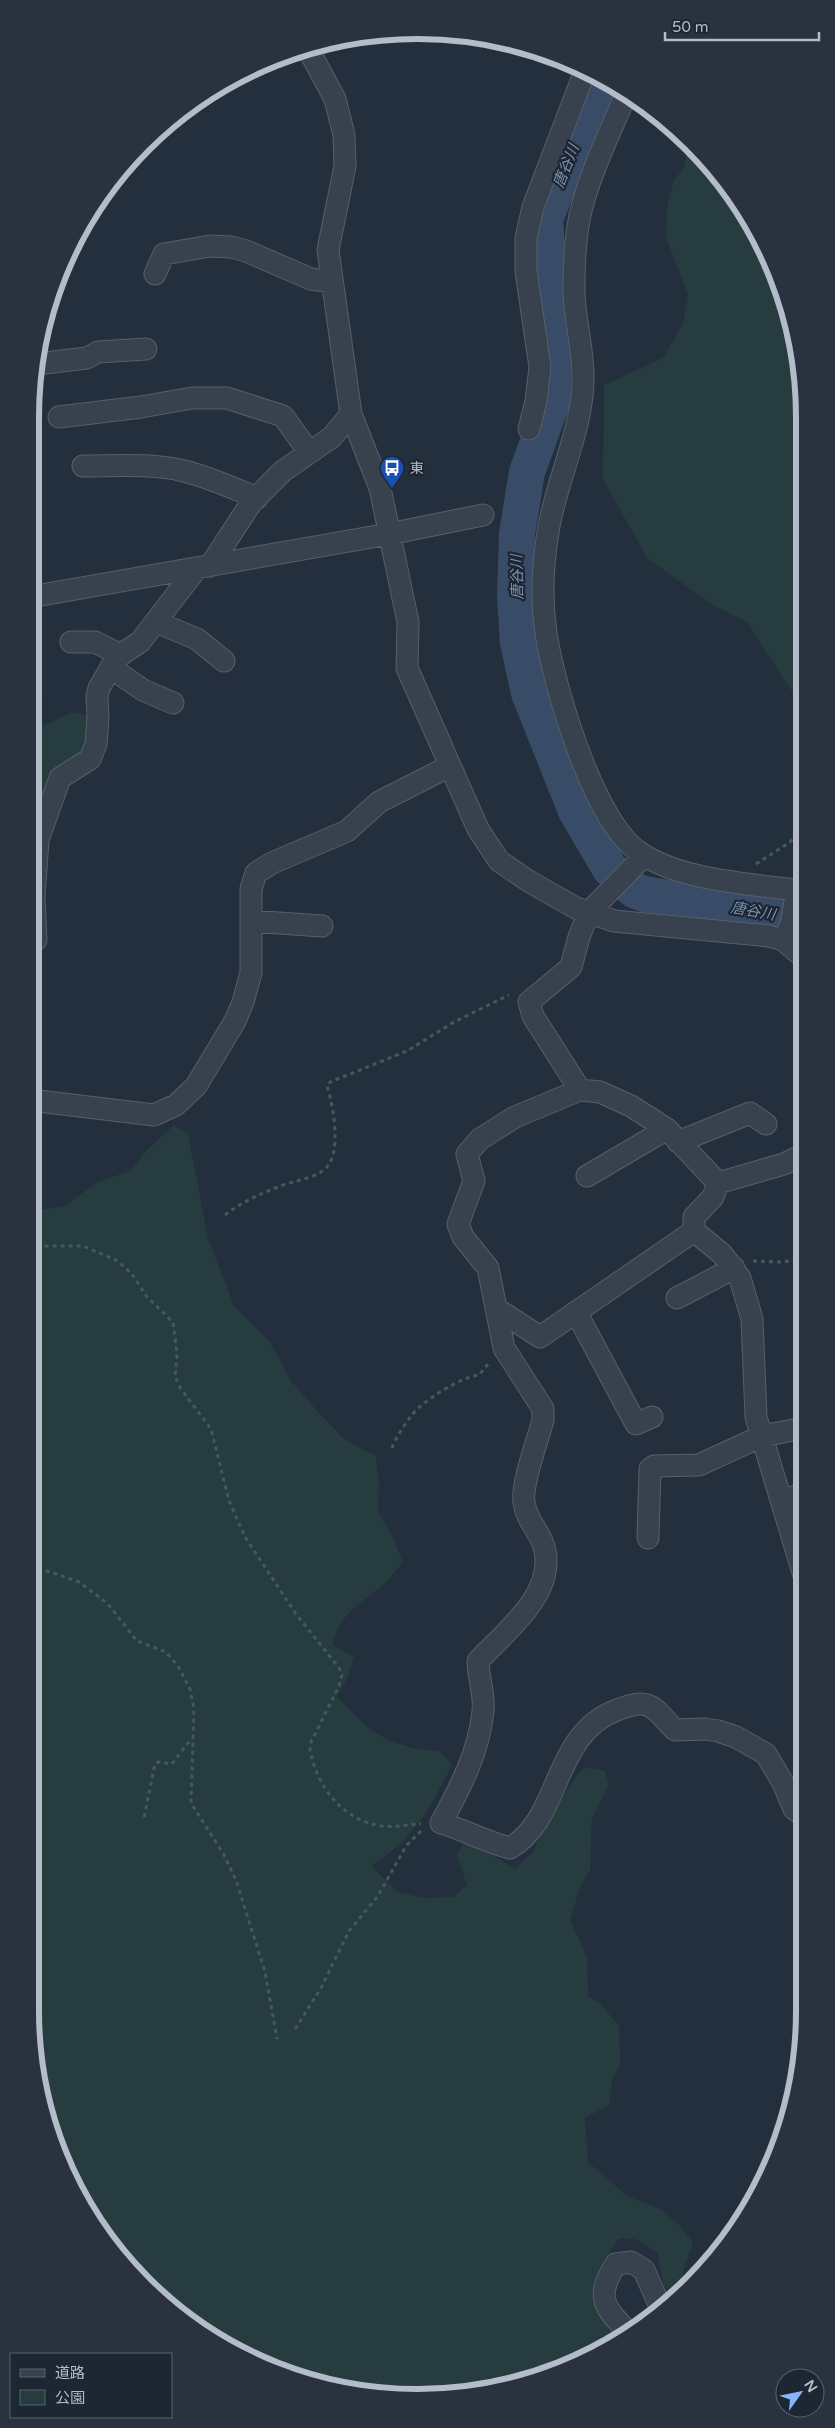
<svg xmlns="http://www.w3.org/2000/svg" width="835" height="2428" font-family="'Varela Round','Noto Sans JP',sans-serif">
	<style>
		.green { fill: #263c3f }
		.lines { fill: none; stroke-linecap: round; stroke-linejoin: round }
		.river { stroke: #394c67; stroke-width: 36 }
		.minor-casing { stroke: #565f6c; stroke-width: 23 }
		.path { stroke: #44595c; stroke-width: 3; stroke-dasharray: 4 4; stroke-linecap: butt }
		.minor { stroke: #38414e; stroke-width: 21 }
		.labels { text-anchor: middle; stroke-width: 4.5; stroke-linejoin: round; paint-order: stroke }
		.poi-label { font-size: 14px; fill: #b4bcc9; stroke: #1d2633; text-anchor: start }
		.water-label { font-size: 15px; font-style: italic; fill: #7c92b1; stroke: #1d2633 }
		.rim { fill: none; stroke: #b4bcc9; stroke-width: 6 }
	</style>
	<rect width="100%" height="100%" fill="#242f3e"/>
	<path class="green" d="M688,145L709,162L765,246L802,367V702L791,690L747,622L711,604L647,558L603,479L604,385L663,358L683,324L688,295L666,237L667,208L673,182L684,167Z
		M30,698L44,726L72,712L92,716L91,744L48,793L30,794Z
		M174,1125L188,1134L208,1238L234,1306L270,1342L291,1381L320,1414L344,1439L376,1456L379,1482L378,1511L392,1536L403,1562C397,1569 391,1577 385,1583C362,1604 340,1611 333,1645L354,1657L347,1679L337,1696C369,1733 390,1748 439,1751L452,1764C438,1794 420,1828 393,1850C386,1856 378,1860 371,1866L398,1892L424,1898L453,1897L467,1885L457,1855L466,1838L515,1869L532,1853L556,1806L573,1780L585,1767L605,1771L609,1784L592,1818L590,1871L581,1884L570,1920L587,1957L588,1997L600,2003L619,2026L620,2063L612,2081L609,2105L585,2118L588,2162L627,2196L660,2209L678,2224L693,2242L684,2268L681,2293L679,2295L664,2287L658,2253L635,2239L619,2238L604,2261L595,2300L614,2341L518,2385L443,2397L367,2395L246,2358L182,2318L126,2266L59,2159L37,2086L30,2010V1211L65,1206L97,1182L130,1171L147,1150Z"/>
	<g class="lines">
		<path class="river" d="M601,78L545,219L554,351L553,400L527,472L517,534L515,596L518,643L529,693L576,811L610,869L634,890L644,894L803,919"/>
		<defs>
			<path id="minor" d="M307,47L335,99L344,135L345,166L328,250L351,414L380,488L408,622L407,668L478,829L499,861L530,882L576,908L614,921L769,936L783,940L803,957
				M626,94C611,131 592,168 582,207C575,232 574,262 574,289C574,319 584,350 583,380C583,426 557,481 549,526C543,560 541,599 546,633C554,687 594,822 639,852C680,881 753,884 803,891
				M155,274L164,254L210,246L231,247L246,251L311,279L332,282
				M38,358L45,363L87,358L98,352L146,349
				M59,417L141,407L192,398H227L283,416L309,452
				M529,429L536,401L540,367L526,271V238L533,207L585,71
				M83,466C116,466 152,463 184,471C209,477 233,488 257,498
				M210,566L251,503L283,471L332,437L351,414
				M30,597L389,534L483,515
				M156,622L197,639L224,661
				M71,642H95L121,655
				M111,668L143,690L173,703
				M251,921L322,926
				M36,940L34,896L38,840L60,778L90,759L96,744L98,718L97,696L99,688L117,657L140,642L197,568
				M783,940L791,925L797,890
				M580,1090L533,1016L529,1002L571,967L579,937L589,912L644,856
				M30,1100L154,1115L176,1105L196,1086L235,1021L243,1002L251,973V889L256,873L272,863L347,831L379,802L450,766
				M678,1142L750,1113L766,1124
				M803,1155L784,1164L718,1183L713,1197L694,1217V1231L722,1254L740,1278L752,1319L756,1417L804,1576
				M587,1176L667,1129
				M718,1183L667,1129L631,1106L600,1092L580,1090L515,1117L480,1139L467,1154L474,1181L458,1224L463,1237L488,1268L504,1348L543,1409V1420C538,1439 521,1485 524,1502C527,1524 542,1532 545,1551C554,1595 505,1632 478,1661C478,1677 485,1695 483,1711C479,1752 460,1788 441,1823C465,1830 486,1842 510,1848C562,1818 552,1734 617,1710C625,1707 638,1702 647,1705C659,1709 666,1722 675,1730L705,1729L718,1731L736,1737L766,1754L783,1783L794,1809L805,1816
				M677,1298L734,1268
				M497,1309L540,1337L694,1231
				M576,1312L636,1424L652,1417
				M782,1501L804,1493
				M648,1538L650,1469L654,1466L699,1465L762,1436L804,1428
				M630,2334C605,2308 594,2298 616,2264L631,2262L644,2270L661,2309"/>
		</defs>
		<use href="#minor" class="minor-casing"/>
		<path class="path" d="M756,864L790,842L803,825
			M225,1215C243,1201 262,1193 283,1185C297,1180 316,1178 326,1168C342,1153 333,1104 327,1086L330,1082L407,1051L454,1022L509,995
			M30,1241L38,1246H83L118,1261L132,1274L147,1297L173,1322L177,1354L175,1377L181,1389L211,1429L229,1501L245,1537L296,1614L339,1668L342,1675L339,1686L311,1742L310,1750C317,1787 343,1821 382,1826C395,1828 408,1824 421,1824
			M753,1261L781,1262L803,1259
			M392,1448C395,1439 406,1422 412,1415C422,1401 463,1376 479,1375L489,1363
			M30,1568L51,1572L79,1582L108,1604L137,1641L166,1652L178,1666L190,1689L194,1709L191,1803L224,1855L236,1880L265,1972L277,2039
			M144,1817L155,1764L158,1762L172,1764L187,1744L193,1739
			M295,2029L321,1988L349,1931L378,1896L406,1846L422,1830"/>
		<use href="#minor" class="minor"/>
	</g>
	<defs>
		<symbol id="bus-pin" viewBox="-11 -11 22 30"><path d="M0 17L-7.5 6A9.5 9.5 0 1 1 7.5 6Z" fill="#1a4fb4" stroke="#1d2633"/><path d="M-5-6H5V4H4V6H2V4H-2V6H-4V4H-5ZM-3.5-4V0h7V-4ZM-3.5 1.2v1.5H-2V1.2ZM2 1.2v1.5H3.5V1.2Z" fill="#fff"/></symbol>
	</defs>
	<g fill-rule="evenodd">
		<use href="#bus-pin" x="378" y="454" width="28" height="38"/>
	</g>
	<g class="labels">
		<g class="poi-label">
			<text x="410" y="473">東</text>
		</g>
		<g class="water-label">
			<text transform="translate(566 166) rotate(-68)" y="5">唐谷川</text>
			<text transform="translate(517 577) rotate(-91)" y="5">唐谷川</text>
			<text transform="translate(753 911) rotate(10)" y="5">唐谷川</text>
		</g>
	</g>
	<path d="M0 0H835V2428H0ZM417 39H418A378 378 0 0 1 796 417V2011A378 378 0 0 1 418 2389H417A378 378 0 0 1 39 2011V417A378 378 0 0 1 417 39Z" fill="#29323f" fill-rule="evenodd"/>
	<path class="rim" d="M417 39H418A378 378 0 0 1 796 417V2011A378 378 0 0 1 418 2389H417A378 378 0 0 1 39 2011V417A378 378 0 0 1 417 39Z"/>
	<rect x="10" y="2353" width="162" height="65" fill="#1d2633" stroke="#59626f"/>
	<rect x="20" y="2369" width="25" height="8" fill="#38414e" stroke="#59626f"/>
	<text x="55" y="2378" font-size="15" fill="#b4bcc9">道路</text>
	<rect x="20" y="2390" width="25" height="15" fill="#263c3f" stroke="#59626f"/>
	<text x="55" y="2403" font-size="15" fill="#b4bcc9">公園</text>
	<g transform="translate(800 2393) rotate(57)"><circle r="24" fill="#1d2633" stroke="#59626f"/>
	<path d="M0-4L9 19L0 12L-9 19Z" fill="#8ab4f8"/>
	<text y="-8" font-size="14" font-weight="bold" text-anchor="middle" fill="#b4bcc9">N</text>
	</g>
	<path d="M665 32v8h154v-8" fill="none" stroke="#b4bcc9" stroke-width="2.5"/>
	<text x="672" y="32" font-size="15" fill="#b4bcc9" stroke="#1d2633" stroke-width="4" paint-order="stroke">50 m</text>
</svg>
